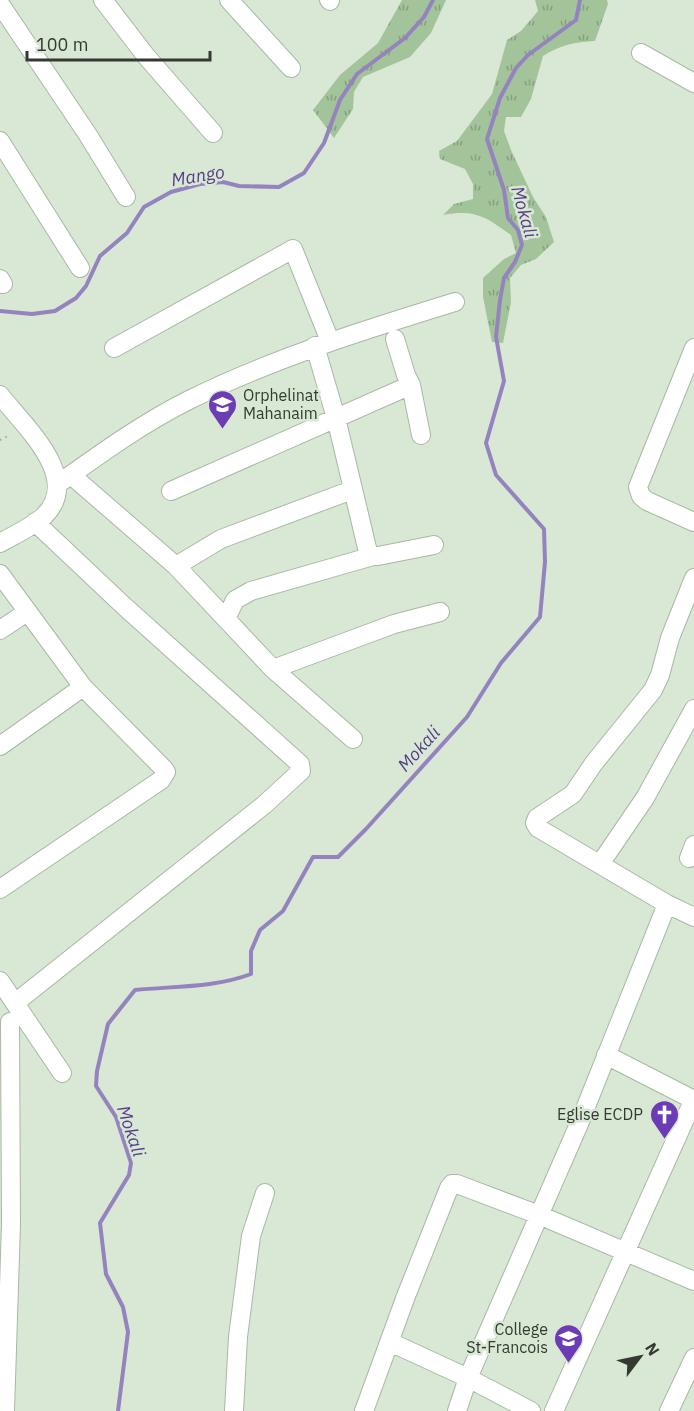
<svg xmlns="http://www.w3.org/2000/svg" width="694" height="1411" font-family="'IBM Plex Sans',sans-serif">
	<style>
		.grass { fill: url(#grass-tufts) }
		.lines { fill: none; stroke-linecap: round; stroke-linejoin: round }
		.stream { stroke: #9483bf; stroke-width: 4 }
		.minor-casing { stroke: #a8b8a4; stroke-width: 20 }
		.path { stroke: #9ca899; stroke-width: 2; stroke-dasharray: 1.5 4.5; stroke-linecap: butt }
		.minor { stroke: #fff; stroke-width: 18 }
		.labels { text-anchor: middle; stroke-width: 5; stroke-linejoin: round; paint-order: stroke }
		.poi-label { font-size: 16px; fill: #343a32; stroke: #d8e8d4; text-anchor: end }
		.water-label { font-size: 18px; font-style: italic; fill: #573d88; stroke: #d8e8d4 }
	</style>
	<defs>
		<pattern id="grass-tufts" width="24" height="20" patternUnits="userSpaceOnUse" patternTransform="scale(1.5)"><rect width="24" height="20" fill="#a3c49a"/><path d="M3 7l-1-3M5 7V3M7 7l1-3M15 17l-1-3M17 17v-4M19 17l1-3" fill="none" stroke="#86a07e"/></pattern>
	</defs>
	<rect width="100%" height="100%" fill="#d8e8d4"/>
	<path class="grass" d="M402,0H446L431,33L410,57L363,77L354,92L353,109L334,138L313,110L340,75L378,43Z
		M535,0H607L608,4L595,41C575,42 560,45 543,56L531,99L521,117H506L504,131L511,150L533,197L546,217L554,242L536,259L521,265L510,278L511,302L503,343L492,342L483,297V278L504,259L516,253L511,235C485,217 477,209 443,215L454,204L473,199V184L465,169L440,159L439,151L457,141L492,94L507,40L521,31L538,11Z"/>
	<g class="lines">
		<path class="stream" d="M0,311L32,314L55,311L76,298L86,286L100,256L127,233L144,207L171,192L200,184L223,182L239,186L279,187L304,173L324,143L340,100L357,74L405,38L424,17L433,0
			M118,1411L128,1332L123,1307L106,1274L100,1223L129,1175L131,1163L116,1117L96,1086L97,1071L108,1024L135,990C174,986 214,988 251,974V951L260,930L283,911L313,857H338L366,829L467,717L501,663L540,617L545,562L544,529L496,475L486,443L504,381L496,337L500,300L504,278L515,262L522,245L518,230L508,218L504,190L487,139L500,98L516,68L528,55L576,20L580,0"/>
		<defs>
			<path id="minor" d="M103,0L146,56L213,133
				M229,0L291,68
				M329,0L330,1
				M0,4L88,135L126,197
				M641,53L694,83
				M0,141L80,268
				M0,279L3,284
				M315,346L336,418L368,552L373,556H378L434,545
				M114,348L293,249L330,341
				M694,348L638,487L641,496L647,501L694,522
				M411,385L421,435
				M0,395C24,426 83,478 44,516C32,527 14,535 0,543
				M71,475L176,566L273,669L353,739
				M58,484C100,454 143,423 189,400C274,358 364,330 455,302
				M171,491L411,385L406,375L395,339
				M176,566L221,539L352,490
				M0,574L83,687L164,769L166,772L161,780L0,889
				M694,578L670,638L660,675L653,690L594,763L573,794L537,818L535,823L538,828L667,904L694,917
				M226,619L235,600L251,591L373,556
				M0,630L27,612
				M273,669L394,624L440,612
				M0,746L83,687
				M689,858L694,845
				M600,864L645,798L694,709
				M0,981L62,1073
				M15,1003L264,805L301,771L300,764L124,606L35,522
				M606,1055L694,1100
				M390,1342L468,1378L531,1411
				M5,1411L11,1224L10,1022
				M234,1411L238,1337L251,1236L265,1193
				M364,1411L406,1296L449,1188L452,1184H457L539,1215L694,1281
				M457,1411L468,1378L579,1124L667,904
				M554,1411L694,1099
				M669,1411L694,1358"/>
		</defs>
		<use href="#minor" class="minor-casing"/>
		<path class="path" d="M0,440L8,436"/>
		<use href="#minor" class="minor"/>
	</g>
	<defs>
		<symbol id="school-pin" viewBox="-11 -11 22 30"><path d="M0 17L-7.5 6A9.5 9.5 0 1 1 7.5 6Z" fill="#6b3cb4" stroke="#d8e8d4"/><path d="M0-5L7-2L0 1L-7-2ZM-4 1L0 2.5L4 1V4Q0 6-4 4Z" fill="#fff"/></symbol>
		<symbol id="church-pin" viewBox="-11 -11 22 30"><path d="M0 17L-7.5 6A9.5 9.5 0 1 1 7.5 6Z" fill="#6b3cb4" stroke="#d8e8d4"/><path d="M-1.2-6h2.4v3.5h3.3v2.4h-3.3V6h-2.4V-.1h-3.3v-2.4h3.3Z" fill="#fff"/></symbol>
	</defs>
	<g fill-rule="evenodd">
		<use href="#school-pin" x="206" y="388" width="33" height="45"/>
		<use href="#church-pin" x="648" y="1098" width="33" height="45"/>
		<use href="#school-pin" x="552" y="1322" width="33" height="45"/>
	</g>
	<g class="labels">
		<g class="poi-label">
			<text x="243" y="401" text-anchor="start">Orphelinat<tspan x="243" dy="18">Mahanaim</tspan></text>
			<text x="643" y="1120">Eglise ECDP</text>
			<text x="548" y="1335">College<tspan x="548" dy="18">St-Francois</tspan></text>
		</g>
		<g class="water-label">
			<text transform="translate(198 176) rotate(-9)" y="6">Mango</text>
			<text transform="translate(524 212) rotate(74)" y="6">Mokali</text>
			<text transform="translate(419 749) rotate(-48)" y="6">Mokali</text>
			<text transform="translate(131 1131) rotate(71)" y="6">Mokali</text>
		</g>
	</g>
	<g transform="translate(640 1357) rotate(58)" stroke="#d8e8d4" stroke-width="4.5" paint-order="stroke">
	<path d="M0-4.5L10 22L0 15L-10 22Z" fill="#343a32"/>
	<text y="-9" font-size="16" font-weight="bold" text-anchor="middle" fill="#343a32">N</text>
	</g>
	<path d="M27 51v9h183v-9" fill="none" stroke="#343a32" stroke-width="3"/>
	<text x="36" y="51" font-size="18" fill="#343a32" stroke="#d8e8d4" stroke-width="4.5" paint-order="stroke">100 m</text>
</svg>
